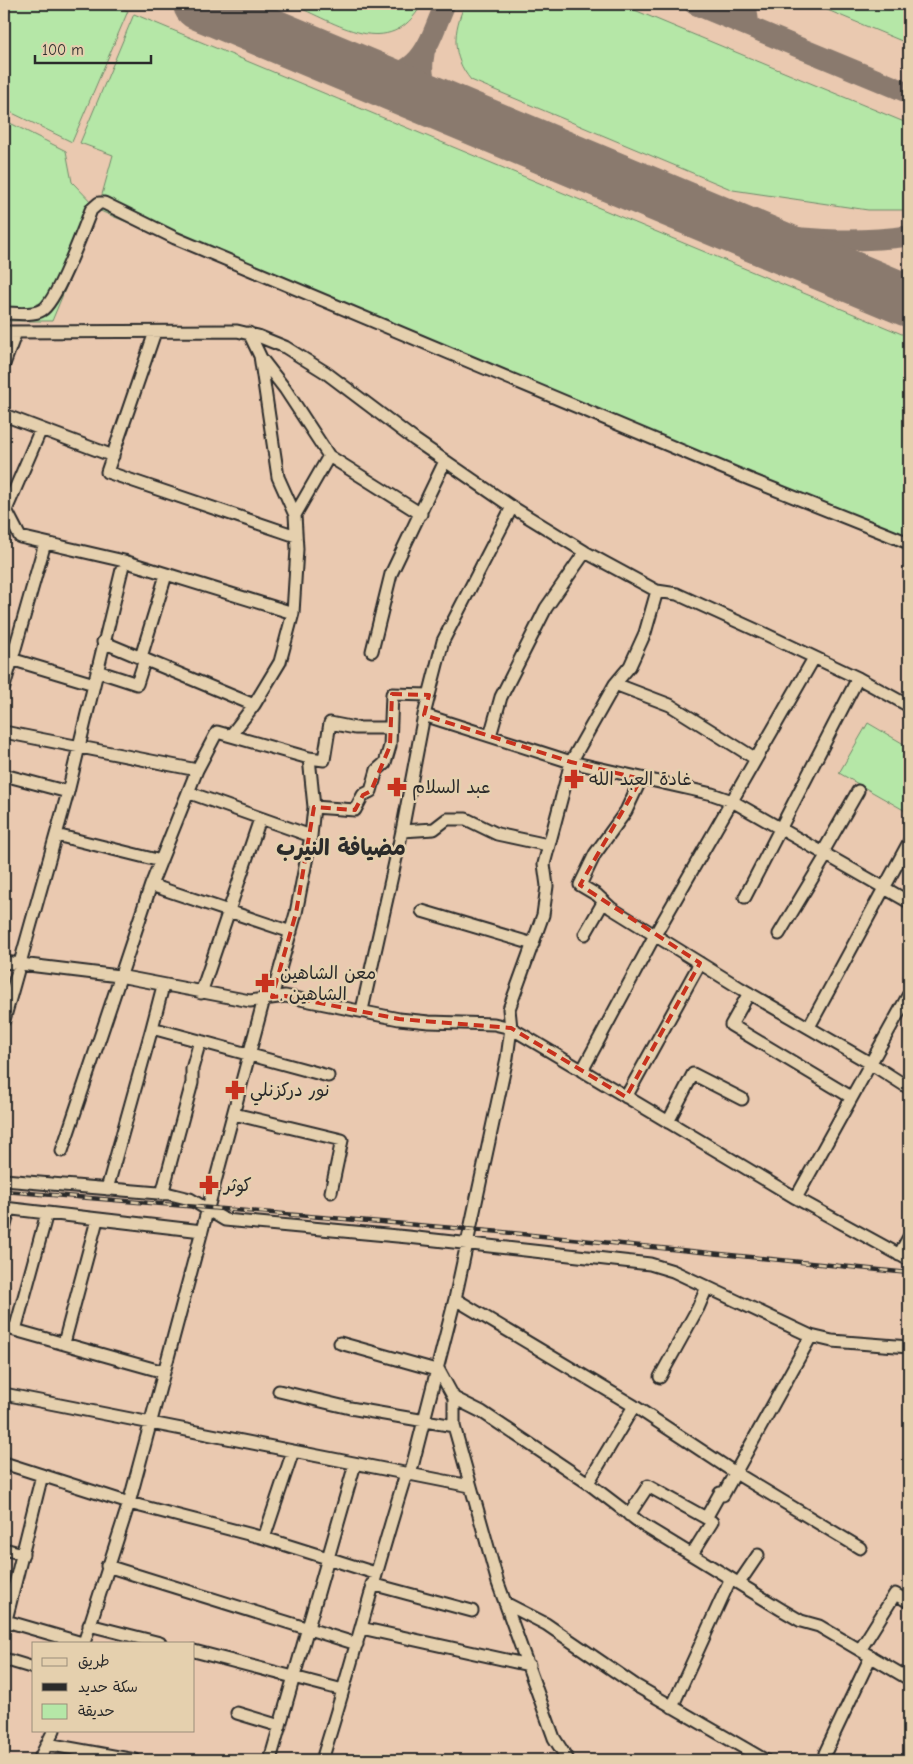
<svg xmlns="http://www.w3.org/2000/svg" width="913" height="1764" font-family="'Comic Neue','Playpen Sans Arabic',sans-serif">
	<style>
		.green { fill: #b5e7a7; stroke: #708969 }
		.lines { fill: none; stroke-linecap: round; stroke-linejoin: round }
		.taxiway { stroke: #8a7a6e; stroke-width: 21 }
		.runway { stroke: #8a7a6e; stroke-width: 52 }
		.minor-casing { stroke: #2b2b2b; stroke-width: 15 }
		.minor { stroke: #e5d0ae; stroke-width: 11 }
		.rail-casing { stroke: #2b2b2b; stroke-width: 4.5 }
		.rail { stroke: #e5d0ae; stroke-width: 2.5; stroke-dasharray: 8; stroke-linecap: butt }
		.marked { fill: none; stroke: #c8321e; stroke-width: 4; stroke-dasharray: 10 6; stroke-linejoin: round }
		.labels { text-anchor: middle; stroke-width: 5; stroke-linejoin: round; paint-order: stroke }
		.poi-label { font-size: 18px; fill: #2b2b2b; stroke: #e5d0ae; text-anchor: start }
		.district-label { font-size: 22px; font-weight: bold; fill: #2b2b2b; stroke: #e5d0ae }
	</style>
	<rect width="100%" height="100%" fill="#eac9b0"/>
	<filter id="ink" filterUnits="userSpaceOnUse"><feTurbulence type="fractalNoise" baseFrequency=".02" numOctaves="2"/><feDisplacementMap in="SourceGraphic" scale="10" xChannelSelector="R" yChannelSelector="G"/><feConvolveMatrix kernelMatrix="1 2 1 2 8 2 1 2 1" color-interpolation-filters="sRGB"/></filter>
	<g filter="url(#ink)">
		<path class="green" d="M4,4H111L128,11L72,142L4,109Z
			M291,4H422C389,62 337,23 291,4Z
			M465,4H620L909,124V210H868L733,190L471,80C451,56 453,31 465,4Z
			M813,4H909V44Z
			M134,14L909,337V551L98,210L52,321H4V120L66,151L72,182L98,209L113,155L80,143Z
			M868,723L909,747V813L839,773Z"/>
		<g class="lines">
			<path class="taxiway" d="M694,4L909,93
				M746,4L749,26
				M424,54C420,75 425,86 436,103
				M376,78C423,74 429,42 445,4
				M742,231C801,239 849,244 909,236"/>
			<path class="runway" d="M199,4L909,301"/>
			<defs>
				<path id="minor" d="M4,313C15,313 32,316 42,310C56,303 84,228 91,210L99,203H104L175,238L749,479L909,543
					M4,332L237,331L258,336L285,347L325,372L415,440L512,507L585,552L657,591L677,594L765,634L858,678L909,706
					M155,332L107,472L296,536
					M261,358L285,389L329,456L421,514
					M4,364L16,332
					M4,415L113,456
					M4,509L6,510L20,537L124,561L293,613
					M6,510L41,429
					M295,515L329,456
					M103,642L254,705
					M372,651L391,574L445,461
					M4,657L94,684
					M141,657L166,575
					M97,671L137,684L145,659
					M615,684L670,705L756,759
					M4,687L45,543
					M424,715L571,762L712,794L732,801L909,902
					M4,732L197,770
					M231,735L254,705L280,662L293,613L297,549L295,515L278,477L260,356L249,333
					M490,736L501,697L546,608L585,552
					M4,775L68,792
					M641,779L626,811L595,854L580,885L597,895L611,908L740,988L870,1063L909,1088
					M190,793L311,836
					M314,807L355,810L363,795L371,791L377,770L385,763L390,746L392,694L429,695
					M402,831L434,829L447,819H466L497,834L548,845
					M56,835L161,861
					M823,852L858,791
					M151,885L291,932
					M745,897L858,678
					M422,911L533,944
					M585,934L604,901
					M779,934L827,854
					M4,962L119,976L250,1001L285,996L399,1019L429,1022L494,1024L511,1028L796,1198L909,1260
					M163,986L152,1028L328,1076
					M201,993L260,819
					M749,993L731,1025L851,1097
					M272,997L296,913L311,836L314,807L309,758
					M362,1010L402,831L424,715L443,641L512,507
					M4,1020L68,792L124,561
					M809,1027L909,842
					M582,1071L655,935L814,658
					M626,1097L700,963
					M234,1114L342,1140L331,1192
					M668,1122L693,1074L742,1099
					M62,1151L151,885L197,770L217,732L309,758L324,760L330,723L355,728H389
					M4,1180L170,1194L190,1199L225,1220L408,1237L650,1264L673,1271L811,1336L832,1341L909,1347
					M107,1189L152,1028
					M162,1194L192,1083V1069L200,1041
					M796,1198L909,994
					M4,1208L202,1231
					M4,1230L9,1209
					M899,1255L909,1237
					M455,1299L634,1406L734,1472L860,1548
					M4,1327L164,1372
					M15,1330L47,1213
					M64,1343L97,1220
					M340,1343L436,1370
					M437,1367L454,1398L482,1412L588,1483L643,1525L782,1610L801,1621L819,1626L909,1679
					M660,1377L698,1308L707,1287
					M279,1391L350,1408L454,1426
					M4,1394L470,1486
					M454,1398V1426L498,1583L554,1738L568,1760
					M4,1463L129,1503L264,1538L375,1573
					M410,1475L455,1299L507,1058L511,1028L509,1009L543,915L547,886L544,864L571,762L615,684L630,666L645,633L657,591
					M588,1483L634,1406
					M629,1515L648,1486L706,1518
					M264,1538L293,1451
					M4,1549L23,1554
					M692,1554L712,1522L706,1518L720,1493L723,1495L811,1336
					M107,1566L357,1644
					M739,1583L758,1555
					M372,1584L472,1611
					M505,1603L546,1624L635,1685L765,1760
					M6,1621L82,1643
					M89,1625L160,1643
					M4,1628L42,1475
					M361,1628L529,1665
					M84,1643L129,1503L264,999
					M860,1650L895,1594L909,1602
					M194,1651L343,1690
					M4,1659L34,1668
					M672,1707L730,1580
					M237,1713L280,1726
					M47,1744L135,1760
					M825,1753L871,1656
					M39,1760L54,1730
					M270,1760L355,1464
					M322,1760C352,1665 376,1569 406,1474"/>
			</defs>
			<use href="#minor" class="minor-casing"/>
			<use href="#minor" class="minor"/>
			<defs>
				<path id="rail" d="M4,1191L502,1232L909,1273"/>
			</defs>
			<use href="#rail" class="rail-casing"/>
			<use href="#rail" class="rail"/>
		</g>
	</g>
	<path class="marked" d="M392,694L429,695L424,715L571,762L641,779L580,885L700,963L626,1097L511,1028L399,1019L285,996L272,997L296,913L314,807L355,810L363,795L371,791L390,746Z"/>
	<defs>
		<symbol id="pharmacy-bare" viewBox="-9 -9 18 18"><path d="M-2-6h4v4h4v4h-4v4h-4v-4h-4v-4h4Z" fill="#c8321e" stroke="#e5d0ae" stroke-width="2.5" paint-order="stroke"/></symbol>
	</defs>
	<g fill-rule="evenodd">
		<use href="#pharmacy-bare" x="560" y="765" width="28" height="28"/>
		<use href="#pharmacy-bare" x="383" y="773" width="28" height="28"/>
		<use href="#pharmacy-bare" x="251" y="969" width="28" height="28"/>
		<use href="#pharmacy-bare" x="221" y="1076" width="28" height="28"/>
		<use href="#pharmacy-bare" x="195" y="1171" width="28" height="28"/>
	</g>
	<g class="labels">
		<g class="poi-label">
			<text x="589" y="785">غادة العبد الله</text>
			<text x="412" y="793">عبد السلام</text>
			<text x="280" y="979">معن الشاهين<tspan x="280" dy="21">. الشاهين</tspan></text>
			<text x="250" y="1096">نور دركزنلي</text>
			<text x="224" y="1191">كوثر</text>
		</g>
		<g class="district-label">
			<text x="341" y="855">مضيافة النيرب</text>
		</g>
	</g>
	<rect width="913" height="1764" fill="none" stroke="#e5d0ae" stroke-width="20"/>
	<rect x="10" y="10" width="893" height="1744" fill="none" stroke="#2b2b2b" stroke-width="2" filter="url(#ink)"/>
	<rect x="32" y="1642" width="162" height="90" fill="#e5d0ae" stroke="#9b8e7a"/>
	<rect x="42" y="1658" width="25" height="8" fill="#e5d0ae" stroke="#9b8e7a"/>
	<text x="78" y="1666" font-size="15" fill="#2b2b2b">طريق</text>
	<rect x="42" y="1683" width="25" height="8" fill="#2b2b2b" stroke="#9b8e7a"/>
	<text x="78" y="1692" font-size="15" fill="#2b2b2b">سكة حديد</text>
	<rect x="42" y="1704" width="25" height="15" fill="#b5e7a7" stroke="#9b8e7a"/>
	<text x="78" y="1716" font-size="15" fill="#2b2b2b">حديقة</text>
	<path d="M35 55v8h116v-8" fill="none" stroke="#2b2b2b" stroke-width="2.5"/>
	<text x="42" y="55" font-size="15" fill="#2b2b2b" stroke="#e5d0ae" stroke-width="4" paint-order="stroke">100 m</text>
</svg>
